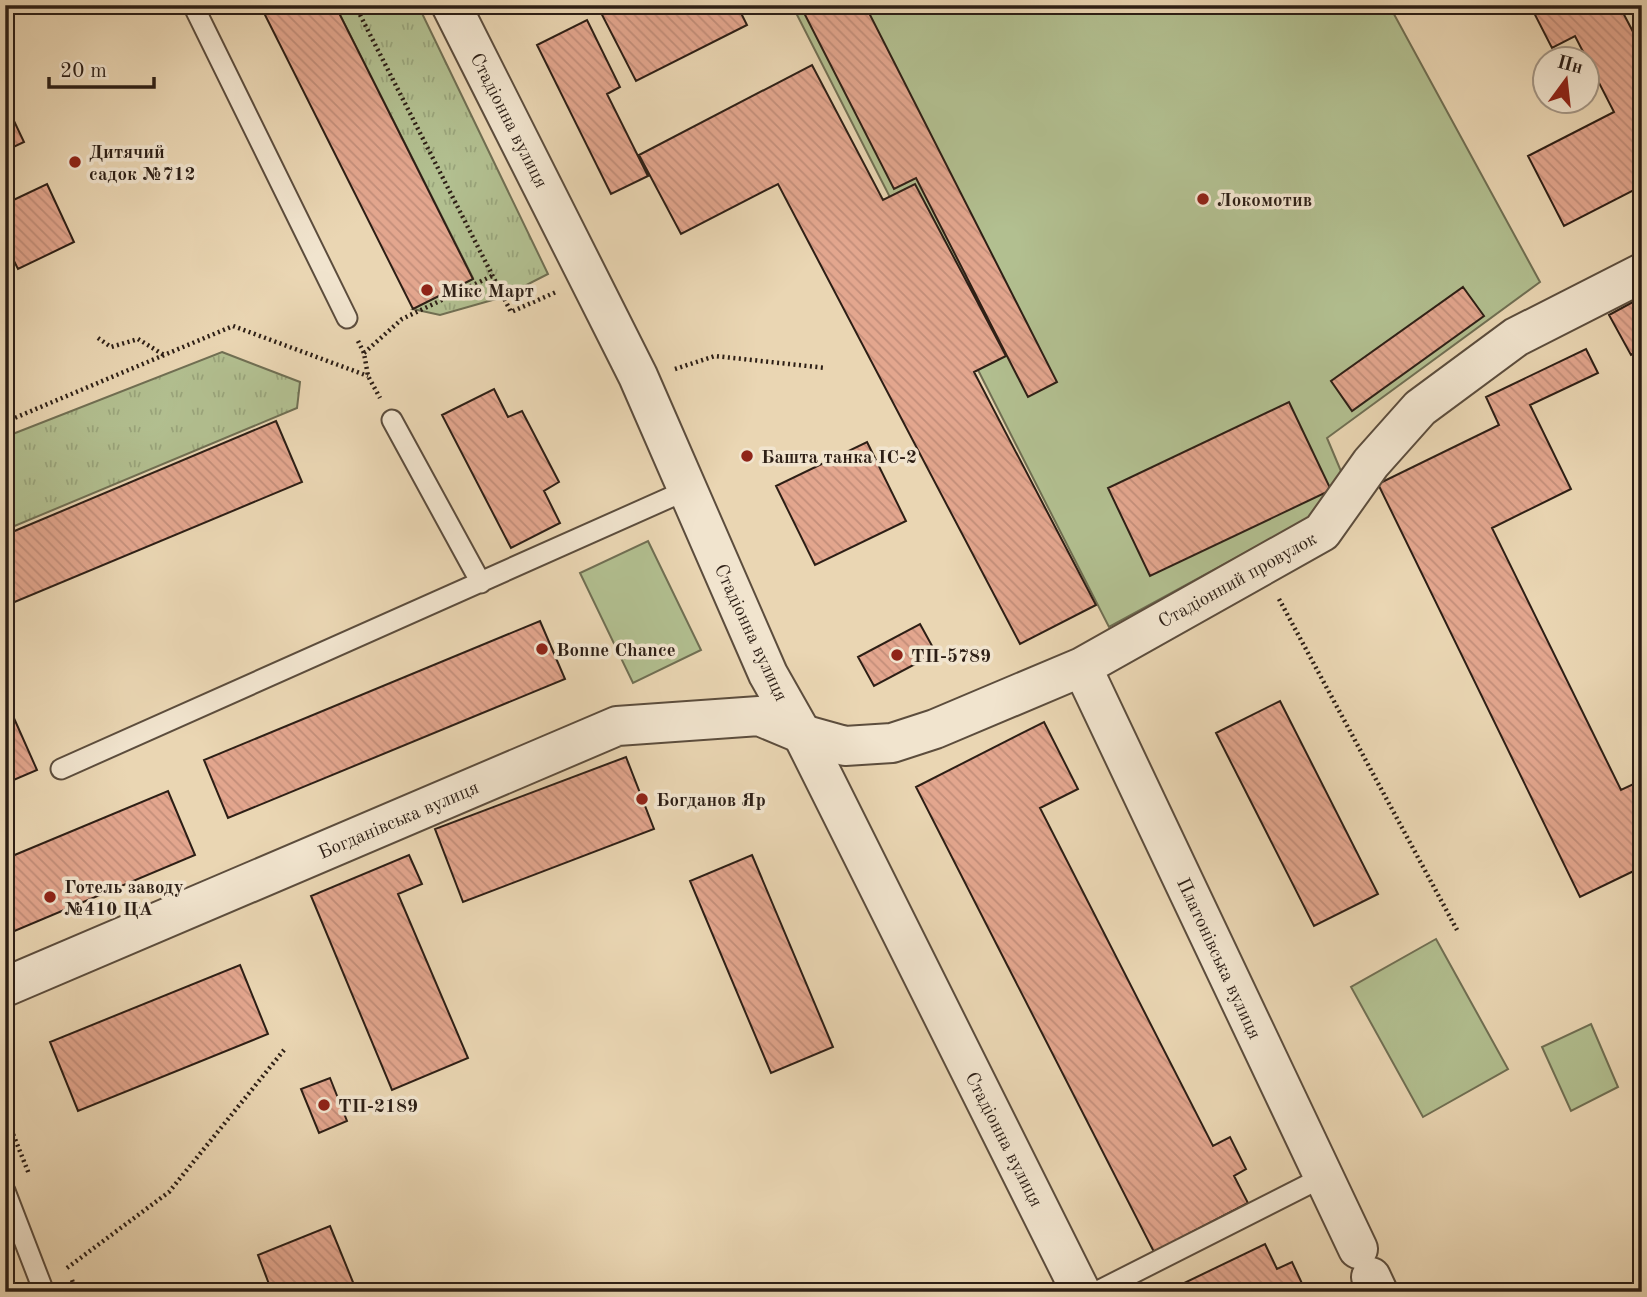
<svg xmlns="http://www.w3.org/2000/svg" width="1647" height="1297" font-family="'Old Standard TT',serif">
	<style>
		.grass { fill: url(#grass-tufts); stroke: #706f53; stroke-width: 2 }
		.pitch { fill: #b2bf90; stroke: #706f53; stroke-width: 2 }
		.building { fill: url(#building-back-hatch); stroke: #2d1f16; stroke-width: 2 }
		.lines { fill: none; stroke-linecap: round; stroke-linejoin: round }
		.service-casing { stroke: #5c4d3d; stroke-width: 23 }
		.minor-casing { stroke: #5c4d3d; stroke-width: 42 }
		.tertiary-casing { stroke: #5c4d3d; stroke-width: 42 }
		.path { stroke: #2d1f16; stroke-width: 4.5; stroke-dasharray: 2 3.5; stroke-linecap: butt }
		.service { stroke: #f1e4ce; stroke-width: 19 }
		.minor { stroke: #f1e4ce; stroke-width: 38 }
		.tertiary { stroke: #f1e4ce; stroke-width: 38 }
		.poi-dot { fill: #8f2418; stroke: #f1e4ce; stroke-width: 2.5 }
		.labels { text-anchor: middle; stroke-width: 7; stroke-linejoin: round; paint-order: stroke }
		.street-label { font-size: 19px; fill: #2d1f16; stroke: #f1e4ce }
		.poi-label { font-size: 19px; font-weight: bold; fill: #2d1f16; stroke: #f1e4ce; text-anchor: start }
	</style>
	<defs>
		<pattern id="grass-tufts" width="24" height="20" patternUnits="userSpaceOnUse" patternTransform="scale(1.75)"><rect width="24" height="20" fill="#b2bf90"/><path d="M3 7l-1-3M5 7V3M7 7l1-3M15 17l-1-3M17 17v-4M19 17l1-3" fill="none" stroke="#99a47b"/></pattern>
		<pattern id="building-back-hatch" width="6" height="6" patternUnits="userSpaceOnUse" patternTransform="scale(1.75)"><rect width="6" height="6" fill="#e3a68e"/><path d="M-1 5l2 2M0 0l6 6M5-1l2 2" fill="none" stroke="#c38e7a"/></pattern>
	</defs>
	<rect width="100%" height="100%" fill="#ead6b3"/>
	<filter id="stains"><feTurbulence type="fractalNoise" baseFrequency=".00286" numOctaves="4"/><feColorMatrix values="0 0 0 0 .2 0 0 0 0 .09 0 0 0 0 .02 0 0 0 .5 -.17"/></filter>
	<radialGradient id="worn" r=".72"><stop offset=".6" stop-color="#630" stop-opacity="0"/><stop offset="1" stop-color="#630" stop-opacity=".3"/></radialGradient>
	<path class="grass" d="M335,5H418L548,274L503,297L440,315L413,309L473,278Z
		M222,352L300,382L297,408L5,530V437Z"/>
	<path class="pitch" d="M792,5H1389L1540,282L1327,438L1346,483L1333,505L1109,627Z
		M648,541L701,650L633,683L580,573Z
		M1436,939L1508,1069L1423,1117L1351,987Z
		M1591,1024L1618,1087L1571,1111L1542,1047Z"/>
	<path class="building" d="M260,5H335L473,279L413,309Z
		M597,5H737L747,25L636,81Z
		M800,5H865L1057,382L1028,397L916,178L894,189Z
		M1530,5H1619L1642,49V186L1564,226L1528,156L1614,112L1575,36L1552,48Z
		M587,20L620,87L607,94L648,176L611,194L537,45Z
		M812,65L883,200L915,184L1006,356L974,372L1096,605L1020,644L778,184L681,234L639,155Z
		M5,102L24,142L5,151Z
		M47,184L74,242L18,269L5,243V204Z
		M1463,287L1484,316L1352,411L1331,381Z
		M1642,297V349L1631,355L1609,315Z
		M1586,349L1598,373L1530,405L1571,489L1492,528L1621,790L1642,780V867L1580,897L1378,484L1499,425L1486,397Z
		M494,389L508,417L522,411L559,482L544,491L560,523L511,548L442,415Z
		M1289,402L1331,490L1150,576L1108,488Z
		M276,421L302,482L5,606V535Z
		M867,442L906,521L815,565L776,486Z
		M540,621L565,679L228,818L204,760Z
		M920,624L936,653L874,686L858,657Z
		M1280,701L1378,894L1314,926L1216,733Z
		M9,707L37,770L9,782L5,774V709Z
		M1044,722L1078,789L1040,808L1213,1146L1230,1137L1246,1169L1234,1176L1248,1203L1154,1252L916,787Z
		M626,757L654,829L463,902L435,829Z
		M168,791L195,855L5,935V859Z
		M409,855L422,884L398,894L468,1058L392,1090L311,896Z
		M752,855L833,1047L771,1073L690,881Z
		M240,965L268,1034L78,1111L50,1042Z
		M330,1078L347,1121L319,1133L301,1089Z
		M330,1226L357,1292H272L258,1255Z
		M1265,1244L1277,1269L1292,1262L1306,1292H1181L1178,1286Z"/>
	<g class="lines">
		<defs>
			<path id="service" d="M193,5L347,318
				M392,420L481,583
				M61,769L689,489
				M5,1191L44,1292
				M1096,1292L1323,1177"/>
			<path id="minor" d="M1082,667L1358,1249
				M5,987L617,726L759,716L802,734L845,746L892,743L935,729L1082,667L1322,532L1371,463L1420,408L1516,337L1642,273
				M1371,1277L1378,1292"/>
			<path id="tertiary" d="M451,5L638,376L768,674L802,734L1081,1292"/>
		</defs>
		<use href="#service" class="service-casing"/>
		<use href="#minor" class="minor-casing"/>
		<use href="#tertiary" class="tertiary-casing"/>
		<path class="path" d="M355,5L511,312L556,292
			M98,338L111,347L138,339L164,355
			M358,341L364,353L368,376L380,398
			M364,353L402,319L492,276
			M675,369L715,356L826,368
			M5,422L233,326L368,376
			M1279,599L1457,930
			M5,1114L29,1174
			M67,1268L169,1192L284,1050
			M72,1280L76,1292"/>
		<use href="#service" class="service"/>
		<use href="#minor" class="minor"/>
		<use href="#tertiary" class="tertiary"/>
	</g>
	<g class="poi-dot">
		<circle cx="75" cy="162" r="7"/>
		<circle cx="1203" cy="199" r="7"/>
		<circle cx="427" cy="290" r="7"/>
		<circle cx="747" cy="456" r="7"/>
		<circle cx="542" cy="649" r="7"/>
		<circle cx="897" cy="655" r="7"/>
		<circle cx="642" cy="799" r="7"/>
		<circle cx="50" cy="897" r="7"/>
		<circle cx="324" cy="1105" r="7"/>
	</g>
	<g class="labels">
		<g class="street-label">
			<text transform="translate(510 120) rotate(63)" y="7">Стадіонна вулиця</text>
			<text transform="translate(1237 579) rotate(-29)" y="7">Стадіонний провулок</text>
			<text transform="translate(752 632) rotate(65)" y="7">Стадіонна вулиця</text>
			<text transform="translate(398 819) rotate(-23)" y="7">Богданівська вулиця</text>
			<text transform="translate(1220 958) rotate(65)" y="7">Платонівська вулиця</text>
			<text transform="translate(1005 1139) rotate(63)" y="7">Стадіонна вулиця</text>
		</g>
		<g class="poi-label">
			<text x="89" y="158">Дитячий<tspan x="89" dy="22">садок №712</tspan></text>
			<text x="1217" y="206">Локомотив</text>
			<text x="441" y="297">Мікс Март</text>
			<text x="761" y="463">Башта танка ІС-2</text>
			<text x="556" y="656">Bonne Chance</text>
			<text x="911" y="662">ТП-5789</text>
			<text x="656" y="806">Богданов Яр</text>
			<text x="64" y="893">Готель заводу<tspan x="64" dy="22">№410 ЦА</tspan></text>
			<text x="338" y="1112">ТП-2189</text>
		</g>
	</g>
	<rect width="1647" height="1297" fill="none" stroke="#ead6b3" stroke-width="28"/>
	<rect x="7" y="7" width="1633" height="1283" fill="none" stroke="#2d1f16" stroke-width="3.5"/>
	<rect x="14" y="14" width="1619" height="1269" fill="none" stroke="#2d1f16" stroke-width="2"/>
	<g transform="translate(1566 80) rotate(15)"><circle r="33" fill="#f1e4ce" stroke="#a39584" stroke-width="2"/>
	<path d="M0-5L12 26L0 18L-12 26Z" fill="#8f2418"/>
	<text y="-10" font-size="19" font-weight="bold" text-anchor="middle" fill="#2d1f16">Пн</text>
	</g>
	<path d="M49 77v10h105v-10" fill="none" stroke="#2d1f16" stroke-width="3.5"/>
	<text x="60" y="77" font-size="21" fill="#2d1f16" stroke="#f1e4ce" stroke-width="5" paint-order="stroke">20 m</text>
	<rect width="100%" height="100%" filter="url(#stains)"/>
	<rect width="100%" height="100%" fill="url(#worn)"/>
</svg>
